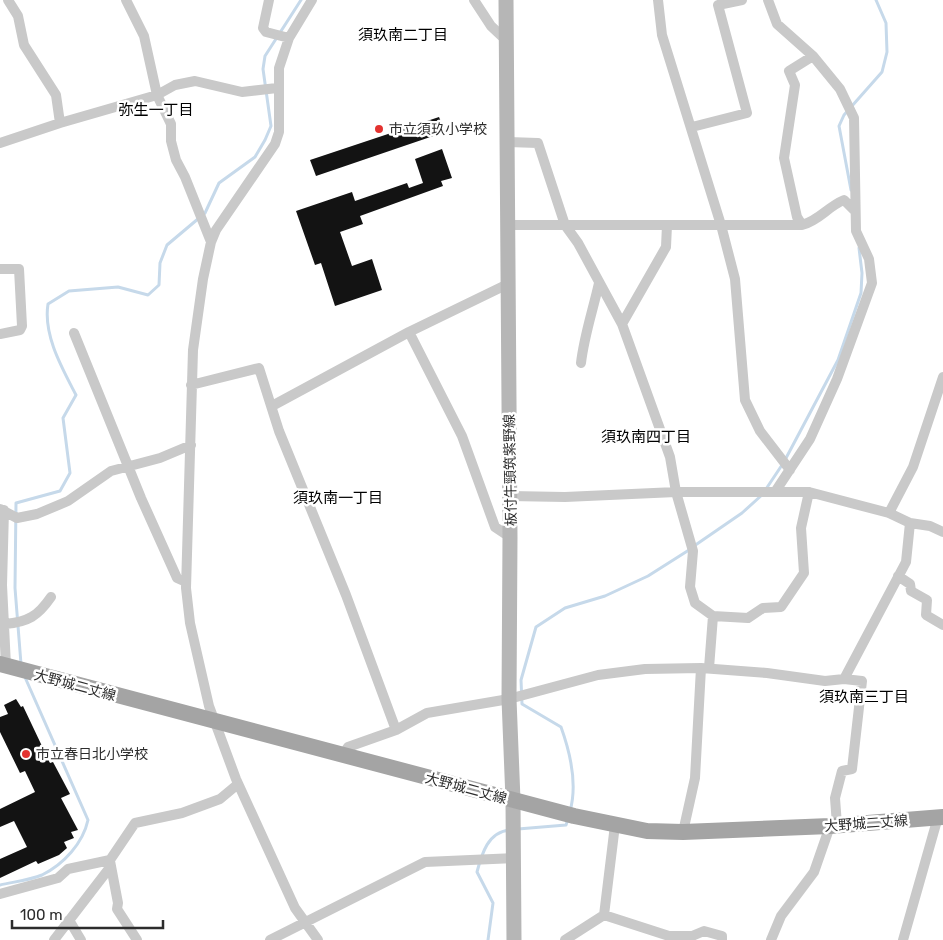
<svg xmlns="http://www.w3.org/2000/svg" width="943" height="940" font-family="Rubik,'Noto Sans JP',sans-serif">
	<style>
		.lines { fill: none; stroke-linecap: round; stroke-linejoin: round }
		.stream { stroke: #c6d9ea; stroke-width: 3 }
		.building { fill: #131313 }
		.street { stroke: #c9c9c9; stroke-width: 10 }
		.secondary { stroke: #b6b6b6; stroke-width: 15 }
		.primary { stroke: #a4a4a4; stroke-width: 16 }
		.poi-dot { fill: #e3322f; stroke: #fff; stroke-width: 2 }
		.labels { text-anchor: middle; stroke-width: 5; stroke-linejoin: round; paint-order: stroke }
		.poi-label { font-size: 14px; fill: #2c2c2c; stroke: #fff; text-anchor: start }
		.street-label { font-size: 14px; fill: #2c2c2c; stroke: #fff }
		.neighbourhood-label { font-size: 15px; fill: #000; stroke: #fff }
	</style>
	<rect width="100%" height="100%" fill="#fff"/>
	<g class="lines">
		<path class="stream" d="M851,190L839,126L844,115L882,72L887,52L886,23L876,0
			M785,460L838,360L861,293L862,273L859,248
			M766,489L782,465
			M694,546L742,513L763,494
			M21,664L15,588L16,503L60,491L70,473L63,418L76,395C62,368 43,335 48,304L69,291L118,287L148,295L159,285L160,263L167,245L205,213L219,183L255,157L265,140L271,126L263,69L265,56L301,0
			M570,811C578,783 570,752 561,727L522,704L521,680L536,627L565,608L605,596L648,576L689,550
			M518,829L566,825L568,819
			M0,885C13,882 30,880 42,875C64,864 83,843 88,820L24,675
			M488,940L493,903L477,872C482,853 488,832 510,830"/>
	</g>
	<path class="building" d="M439,117L445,132L316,176L310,160Z
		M442,149L452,178L441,181L443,186L360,216L363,224L340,232L352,266L372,259L382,290L335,306L321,263L315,265L296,211L352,192L355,201L407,183L409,188L423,183L415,159Z
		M16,699L21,707L23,706L50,763L53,762L70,794L61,798L78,830L71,832L74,838L64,842L67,848L59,855L38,864L36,861L0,878V859L27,847L14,821L0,827V809L35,792L25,771L20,773L0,732V717L8,714L4,705Z"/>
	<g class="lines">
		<path class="street" d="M8,0L18,16L24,45L56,95L60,123
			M126,0L144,36L157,95L171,124V141L176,160L185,177L211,242
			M269,0L263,28L266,32L289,38L279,68V132L275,144L216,230L211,242L203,279L193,350L186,588L190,623L209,706L236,779L295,908L318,940
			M474,0L491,26L507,41
			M658,0L662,35L721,225H802C820,220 827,207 844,200L855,211
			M768,0L777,24L813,56L840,89L854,118L856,231L869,259L872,283L837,379L810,439L775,492
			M289,38L312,0
			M692,127L747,113L718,5L742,0
			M508,142L538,143L565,225L578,243L622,324L670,457L676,492L693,551L690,587L695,603L713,616
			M0,143L60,123L157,95L175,85L195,81L242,92L277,88
			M508,225H721L735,279L745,400L760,431L790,470
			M802,225L797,217L784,158L795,85L789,71L813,56
			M0,269H19L22,326L20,330L0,334
			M622,324L666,247L667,225
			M409,332L508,284
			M74,333L141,498L177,578L186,582
			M581,363C584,336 593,310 599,283
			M191,385L259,368L279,431L346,595L396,730L427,713L509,699L598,675L645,669L701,668L767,673L825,681L844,679L862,681L852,769L842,771L835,798L837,825
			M272,406L409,332L462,436L495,527L510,537
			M509,496L565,497L676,492H809L889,513L910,523L930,526L943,532
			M0,509L17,518L37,514L68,501L111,471L160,458L191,445
			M4,510L2,585L6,666
			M889,513L913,467L943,377
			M898,576L910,584L911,591L927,600L926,615L943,625
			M5,624C28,622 38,616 51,597
			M709,668L713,616L748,618L763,608L781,607L804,573L801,528L809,492
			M844,679L906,562L910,523
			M342,756L348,747L396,730
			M615,825L604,915L669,936H692L704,931L722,936V940
			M683,832L695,778L701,668
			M110,861L118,903L117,909L137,940
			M0,894L58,878L68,869L110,860L135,823L182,813L220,799L238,784
			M69,920L81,940
			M54,940L111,866
			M270,940L425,862L513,858
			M565,940L604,915
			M771,940L781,916L814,872L830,826
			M903,940L938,817"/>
		<path class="secondary" d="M506,0L510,537L509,699L513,800L514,940"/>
		<path class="primary" d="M0,664L574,816L647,831L683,832L830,826L943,817"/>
	</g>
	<g class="poi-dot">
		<circle cx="379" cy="129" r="5"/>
		<circle cx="26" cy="754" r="5"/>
	</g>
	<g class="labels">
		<g class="poi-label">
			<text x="389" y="134">市立須玖小学校</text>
			<text x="36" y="759">市立春日北小学校</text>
		</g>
		<g class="street-label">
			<text transform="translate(510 470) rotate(-91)" y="5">板付牛頸筑紫野線</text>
			<text transform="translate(75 685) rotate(15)" y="5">大野城二丈線</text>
			<text transform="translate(466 788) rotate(15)" y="5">大野城二丈線</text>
			<text transform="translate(866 823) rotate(-4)" y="5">大野城二丈線</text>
		</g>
		<g class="neighbourhood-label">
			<text x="403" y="40">須玖南二丁目</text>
			<text x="156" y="115">弥生一丁目</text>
			<text x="646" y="442">須玖南四丁目</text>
			<text x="338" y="503">須玖南一丁目</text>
			<text x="864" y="702">須玖南三丁目</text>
		</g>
	</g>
	<path d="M12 920v8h151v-8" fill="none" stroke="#2c2c2c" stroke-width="2.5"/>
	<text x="20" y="920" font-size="15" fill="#2c2c2c" stroke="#ffffff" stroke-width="4" paint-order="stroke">100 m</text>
</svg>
